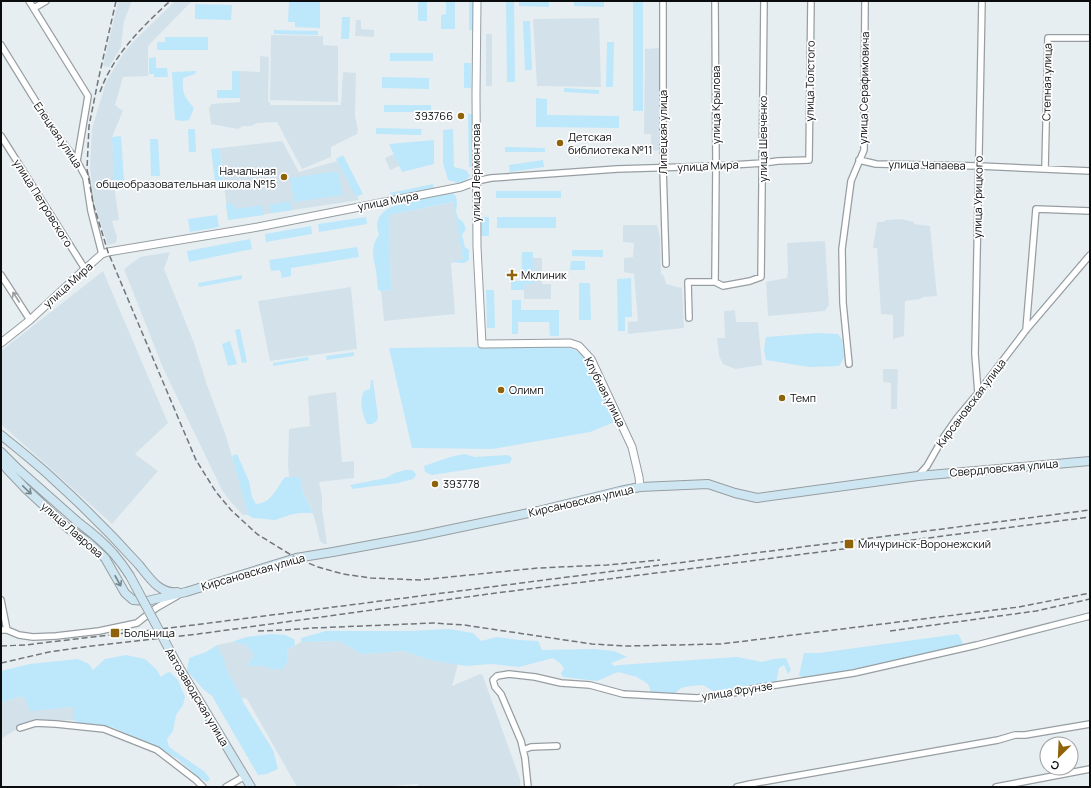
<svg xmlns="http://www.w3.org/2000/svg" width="1091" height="788" font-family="Manrope,sans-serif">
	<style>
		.built { fill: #d3e2ea }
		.green { fill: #bde7fa }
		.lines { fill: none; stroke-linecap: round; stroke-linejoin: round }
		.minor-casing { stroke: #979ea1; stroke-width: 8 }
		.tertiary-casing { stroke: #979ea1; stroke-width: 9 }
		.secondary-casing { stroke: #979ea1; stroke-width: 10 }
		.minor { stroke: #fff; stroke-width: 5.5 }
		.tertiary { stroke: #fff; stroke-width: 7 }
		.secondary { stroke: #cee6f1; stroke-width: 8 }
		.rail { stroke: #717578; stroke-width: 1.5; stroke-dasharray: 6 3; stroke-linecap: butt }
		.secondary-bridge-casing { stroke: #979ea1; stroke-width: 10; stroke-linecap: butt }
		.secondary-bridge { stroke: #cee6f1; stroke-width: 8 }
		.oneway { stroke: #9d9e9f }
		.oneway2 { stroke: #76848b }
		.poi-dot { fill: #8e6309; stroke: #fff; stroke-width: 1.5 }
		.labels { text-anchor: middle; stroke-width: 3.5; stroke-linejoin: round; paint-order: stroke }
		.street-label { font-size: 11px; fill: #0a0c0e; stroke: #fff }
		.poi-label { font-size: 11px; fill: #0a0c0e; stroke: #fff; text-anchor: start }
	</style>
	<rect width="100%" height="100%" fill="#e7eef2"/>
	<path class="built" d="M118,1H132L124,21L121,47L109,67L103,66Z
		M175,1H192L148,46V76L123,77L115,105L123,111L112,137L115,192L119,220L112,221L117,237L116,243L108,245L98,216L93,196L90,167L92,129L106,82L123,54L134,41Z
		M599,18L601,87L537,86L533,19Z
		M356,20H361V29L374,30V37L355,36Z
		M486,34H492V86H486Z
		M271,35L323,36V45L338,46V102L270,100Z
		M660,48L661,151L651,150V134H644L645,49Z
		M260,56L269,57L268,100L271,105H341L343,72L356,73L355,116L358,130L357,134L331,147V157L302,169L277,122L257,123L252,126H243L238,129L211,124L209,109L211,104L240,102V71L260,72Z
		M282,141L299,172L337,161L359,200L228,220L220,148Z
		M394,154L399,166L390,170L385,158Z
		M454,202L463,259L451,263L455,314L384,321L381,291L391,290L389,215Z
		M901,219L914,222V224L930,226L937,296L924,297L920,299L905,301L904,336L893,339V315L881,314L877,248H873L877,222H883L886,220Z
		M623,225H657L660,237L661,274L664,276L666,284L682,288L684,328L628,334V322L638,321L634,274L624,272V258L633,257L634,243L623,242Z
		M825,241L829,305L825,311L768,316L766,282L787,278L788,272L787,243Z
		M170,252L164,269L194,343L207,385L226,436L242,491L248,515H243L230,501L222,490L163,368L124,269L140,257Z
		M533,258H542V284H551V299H524V284H533Z
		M103,271L168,423L135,454L158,471L112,524L1,424V351Z
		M351,287L357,349L270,361L258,301Z
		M735,310L736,322H758L762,365L735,369L723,364L719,356L717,338H725L724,311Z
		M883,369H898L897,409H891V383L883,382Z
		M336,392L342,462L354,461V478L319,482L322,496V508L327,544H324L320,541L315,520L311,508L303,492L300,477H289L288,464L289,429L310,426L308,396Z
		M340,641L353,649L362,654L404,651L434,661L458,664L452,686L480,674L483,675L484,679L520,779V786L418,787V784L377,787H297L247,699L242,698L227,671L225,663L221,653L217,645L232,642L246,645L254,655L247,666H263L271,669L288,660L287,650L301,642Z
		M21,696L25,699L30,710L73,707V720L32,722L12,732L1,739V703Z"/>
	<path class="green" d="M289,1H320V28L295,27V22H288Z
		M418,1H427V21H418Z
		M446,1H455V29H441V15L446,14Z
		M469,1H474V30H469Z
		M506,1H514L515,82H507Z
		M519,1H549V7L519,6Z
		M574,1L604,2V7L574,6Z
		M633,1H643V111H633Z
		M195,4L232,5L231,20L195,19Z
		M342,17H350L349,39H341Z
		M523,21H530L532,70H525Z
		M274,30L318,31V35L274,34Z
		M165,37H208V50H157V42H165Z
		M607,42H614L613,87H606Z
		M390,53H433V61H390Z
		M156,57V68H167L168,77H154V74H149V58Z
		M464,63H471V88H464Z
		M196,71L195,74L183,78C182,94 184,96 194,108L189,120L183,121L175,120L172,72Z
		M232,71H240V98H217V90H232Z
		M382,77L429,78V89L382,88Z
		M564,88L599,90V94L564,92Z
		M536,98L547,99V115L619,116V128L536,127Z
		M384,105H431V112H384Z
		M468,114H472V167H469Z
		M376,128L422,129L421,135L376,134Z
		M188,129H195L196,152H189Z
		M453,129L454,167L466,170L470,176L462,184L448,180L443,163V130Z
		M121,136L124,182L114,183L112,137Z
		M150,139H158L160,176H151Z
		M434,140V164L402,172L389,144Z
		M575,146L626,147V154L575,153Z
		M505,147L545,148V152H505Z
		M220,148L223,181L215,182L211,149Z
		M343,155L363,194L356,197L336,159Z
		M543,160L544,167L510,172L509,165Z
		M338,171L343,195L294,202L290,178Z
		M433,184L434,189L391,198L390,193Z
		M496,191H561V198H496Z
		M452,193L456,196L457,203L456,211L458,218L463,222L466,229L462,235L465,247L469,250V260L464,263L451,262L463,259L453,202L389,215L391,290L381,291L378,290C377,283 377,276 376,270C373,257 370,247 379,235C378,231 376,224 378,220C384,200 434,195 452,193Z
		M290,201L292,210L271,213L269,205Z
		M234,203L235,209L262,205L264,215L228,220L226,204Z
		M217,215L219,227L190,232L188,219Z
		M366,217L367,224L319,232L318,224Z
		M480,217H489V236H479Z
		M497,217H556V228H497Z
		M311,226L312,234L266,242L265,234Z
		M250,239L252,249L189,262L187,251Z
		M357,247L359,257L291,268V276L282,278L280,270L271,271L269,260Z
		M572,250H603V257L572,256Z
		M522,252H533V284H525L524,290H511V281H521Z
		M571,261H585V270H570Z
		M242,275V279L199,287L198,283Z
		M631,278L632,317H625V331H618L617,279Z
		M579,283H590L591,320H579Z
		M486,290H494L495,328H487Z
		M512,300H521V310H559V336H550L549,322H518V334H512Z
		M240,329L247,362L242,363L235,330Z
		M817,333L838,334L842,340L844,358L839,366L809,367L766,360L764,350L766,337Z
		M230,341L237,364L228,366L222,344Z
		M563,346C573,349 581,352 589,359L617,421L590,432L492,449L412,448L389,348Z
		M354,352V356L327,360L326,356Z
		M308,357L309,360L273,366V363Z
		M371,380H373L378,417L377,421L372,424H367C362,414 359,401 364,391L370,389Z
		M237,454L249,481L252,497L256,504C271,504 277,487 285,477H300L303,492L313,513H300L293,514L275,520L253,518L248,515L232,456Z
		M464,454L475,457L508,455L512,458L510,463L432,475L425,472L424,466L450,457Z
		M405,470H411L414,471L416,475L413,479L398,483L359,488L353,489L350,485L386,478L395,473Z
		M449,629L473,633L481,641L497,637L519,640L538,641L542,650L594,649L614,651L627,657L611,663L614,666L619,665L737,657L762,662L773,659L786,658L791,670L788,674L784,665L779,668L776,684L742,687L713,691L703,685L691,686L681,688L675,693L651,692L648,684L637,677L618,672L597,681L563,677L561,673L564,669L561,664L553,658L519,667L491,664L467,666L434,661L404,651L362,654L353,649L340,641L301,642V638L326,631H410Z
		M272,634L285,635L294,639L295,645L287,650L288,660L283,669H271L263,666H247L254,655L246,645L232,642L246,637Z
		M958,634L964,645L897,661L811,677L804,679L799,675L804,653H819Z
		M217,645L221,653L225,663L227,671L242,698L243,702L273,750L278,769L267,774L258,775L212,696L204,690L187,671L189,658L206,652Z
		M126,655L145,659L156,669L161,677L166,673L170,672L178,680L185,697L183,705L176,715L173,731L167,739L169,747L205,772L210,779L207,782L198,777L178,759L160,749L112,727L79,723L73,720V707L30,711L25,699L21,696L1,703V671L30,664L78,659L89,664L93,670L105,659Z"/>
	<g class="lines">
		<defs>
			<path id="minor" d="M29,1L88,96L77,161
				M663,1V168L666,264
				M34,8L46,1
				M1,45L56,134L77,161L86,178L91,211L102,254
				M1,136L85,269
				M859,160L876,164L979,166L1090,171
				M1045,169L1048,38H1090
				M477,181L491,178L617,169L716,166L763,163L778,161L809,160L811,1
				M1,275L30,320
				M715,282L716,166L715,1
				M689,318L688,282H715L723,286L750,281L761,277L764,1
				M1026,330L1036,209L1090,211
				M849,364L843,303L842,249L851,181L864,150L865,1
				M978,393L975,354L982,1
				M918,476L927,466L943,438L957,418L978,393L1026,330L1090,255
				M1,600L7,630
				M1,630H7L19,635L33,637L56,636L99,631L137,623L156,608L177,596
				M20,728L36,723L56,724L104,729L157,750L196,780L203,787
				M557,746L531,747L523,750L521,741L501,694L495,687L493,680L497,676L509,674L535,677L561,683L590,685L623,694L697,698L723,695L757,688L854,673L977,645L1090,616
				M523,750L525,758L528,787
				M226,787L245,776
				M737,787L750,784L998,740L1015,735H1025L1090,724
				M996,787L1090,769"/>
			<path id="tertiary" d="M477,1L476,94L477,247L482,344L570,343L579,346L591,359L632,447L639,477L640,487
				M1,343L30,320L85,269L102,254L108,252L258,227L461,187L477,181"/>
			<path id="secondary" d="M1,435C18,449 36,463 52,478C83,506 112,535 139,565C149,577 159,594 177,592
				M1,452L18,469L79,523
				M1,461L7,469L26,489L69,529L88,542L105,558L125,593L133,600L147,601L186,592L296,558L333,552L419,536L538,511L620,491L640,487L708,484L735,493L757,498L918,476L1090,461
				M177,664L251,787"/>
		</defs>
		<use href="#minor" class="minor-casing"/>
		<use href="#tertiary" class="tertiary-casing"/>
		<use href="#secondary" class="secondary-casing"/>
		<use href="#minor" class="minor"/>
		<use href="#tertiary" class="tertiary"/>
		<use href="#secondary" class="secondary"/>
		<path class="rail" d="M116,1L98,81L89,126L87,169L93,203L108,252L196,460L216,492L231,510L257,534L296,558L318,567L343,574L371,578L420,580L538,568L607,565L660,560
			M100,92C113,55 142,27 170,1
			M258,631L285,630L312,628L433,623L464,625L592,644L626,646L721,644L1019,607L1090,593
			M890,631L1036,611L1090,599
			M1,646L25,645L194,625L1090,510
			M1,663L49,652L92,646L198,634L496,593L696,568L1090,517"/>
		<defs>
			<path id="secondary-bridge" d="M79,523C91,532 103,542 113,553C119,560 125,568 130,576L177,664"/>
		</defs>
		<use href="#secondary-bridge" class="secondary-bridge-casing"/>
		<use href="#secondary-bridge" class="secondary-bridge"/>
	</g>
	<defs><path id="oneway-shaft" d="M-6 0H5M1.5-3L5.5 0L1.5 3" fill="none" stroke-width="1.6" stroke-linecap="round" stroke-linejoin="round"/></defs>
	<use class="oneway" href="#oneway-shaft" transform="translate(16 297) rotate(-123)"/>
	<g class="oneway2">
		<use href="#oneway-shaft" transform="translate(27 490) rotate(44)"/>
		<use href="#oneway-shaft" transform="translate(118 581) rotate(61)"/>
	</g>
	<g class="poi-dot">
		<circle cx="461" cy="116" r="4"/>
		<circle cx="560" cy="143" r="4"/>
		<circle cx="284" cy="177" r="4"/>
		<path d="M510 269h4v4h4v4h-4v4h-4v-4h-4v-4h4z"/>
		<circle cx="501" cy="390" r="4"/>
		<circle cx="782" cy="398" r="4"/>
		<circle cx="435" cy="484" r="4"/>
		<rect x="844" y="539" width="10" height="10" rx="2"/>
		<rect x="110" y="628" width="10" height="10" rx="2"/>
	</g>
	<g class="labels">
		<g class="street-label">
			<text transform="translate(810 81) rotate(-89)" y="4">улица Толстого</text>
			<text transform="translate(1047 82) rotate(-89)" y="4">Степная улица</text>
			<text transform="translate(864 88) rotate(-89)" y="4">улица Серафимовича</text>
			<text transform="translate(716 105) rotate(-90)" y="4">улица Крылова</text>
			<text transform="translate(663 132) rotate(-90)" y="4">Липецкая улица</text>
			<text transform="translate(58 135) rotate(56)" y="4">Елецкая улица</text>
			<text transform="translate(763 139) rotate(-90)" y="4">улица Шевченко</text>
			<text transform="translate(927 165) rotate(1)" y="4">улица Чапаева</text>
			<text transform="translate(708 166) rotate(-3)" y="4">улица Мира</text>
			<text transform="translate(476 173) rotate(-90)" y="4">улица Лермонтова</text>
			<text transform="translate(978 197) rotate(-89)" y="4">улица Урицкого</text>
			<text transform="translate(388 201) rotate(-11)" y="4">улица Мира</text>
			<text transform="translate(43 203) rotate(58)" y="4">улица Петровского</text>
			<text transform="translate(68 285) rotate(-42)" y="4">улица Мира</text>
			<text transform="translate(605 392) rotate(63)" y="4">Клубная улица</text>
			<text transform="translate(971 403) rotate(-53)" y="4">Кирсановская улица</text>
			<text transform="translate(1004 468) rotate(-5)" y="4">Свердловская улица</text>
			<text transform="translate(581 501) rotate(-13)" y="4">Кирсановская улица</text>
			<text transform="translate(72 530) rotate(41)" y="4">улица Лаврова</text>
			<text transform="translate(253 572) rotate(-16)" y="4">Кирсановская улица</text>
			<text transform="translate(737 691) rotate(-9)" y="4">улица Фрунзе</text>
			<text transform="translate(197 697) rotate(59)" y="4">Автозаводская улица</text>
		</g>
		<g class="poi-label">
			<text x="453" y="120" text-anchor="end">393766</text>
			<text x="568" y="141">Детская<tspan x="568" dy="13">библиотека №11</tspan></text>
			<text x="276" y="175" text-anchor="end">Начальная<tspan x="276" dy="13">общеобразовательная школа №15</tspan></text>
			<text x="521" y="279">Мклиник</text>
			<text x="509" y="394">Олимп</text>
			<text x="790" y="402">Темп</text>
			<text x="443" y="488">393778</text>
			<text x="858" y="548">Мичуринск-Воронежский</text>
			<text x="124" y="637">Больница</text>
		</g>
	</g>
	<rect width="1091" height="788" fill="none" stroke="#0a0c0e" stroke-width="4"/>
	<g transform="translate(1059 756) rotate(204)"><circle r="19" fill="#ffffff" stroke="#9d9e9f"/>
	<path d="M0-3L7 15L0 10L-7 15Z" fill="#8e6309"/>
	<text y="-6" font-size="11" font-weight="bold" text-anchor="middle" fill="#0a0c0e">С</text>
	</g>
</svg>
